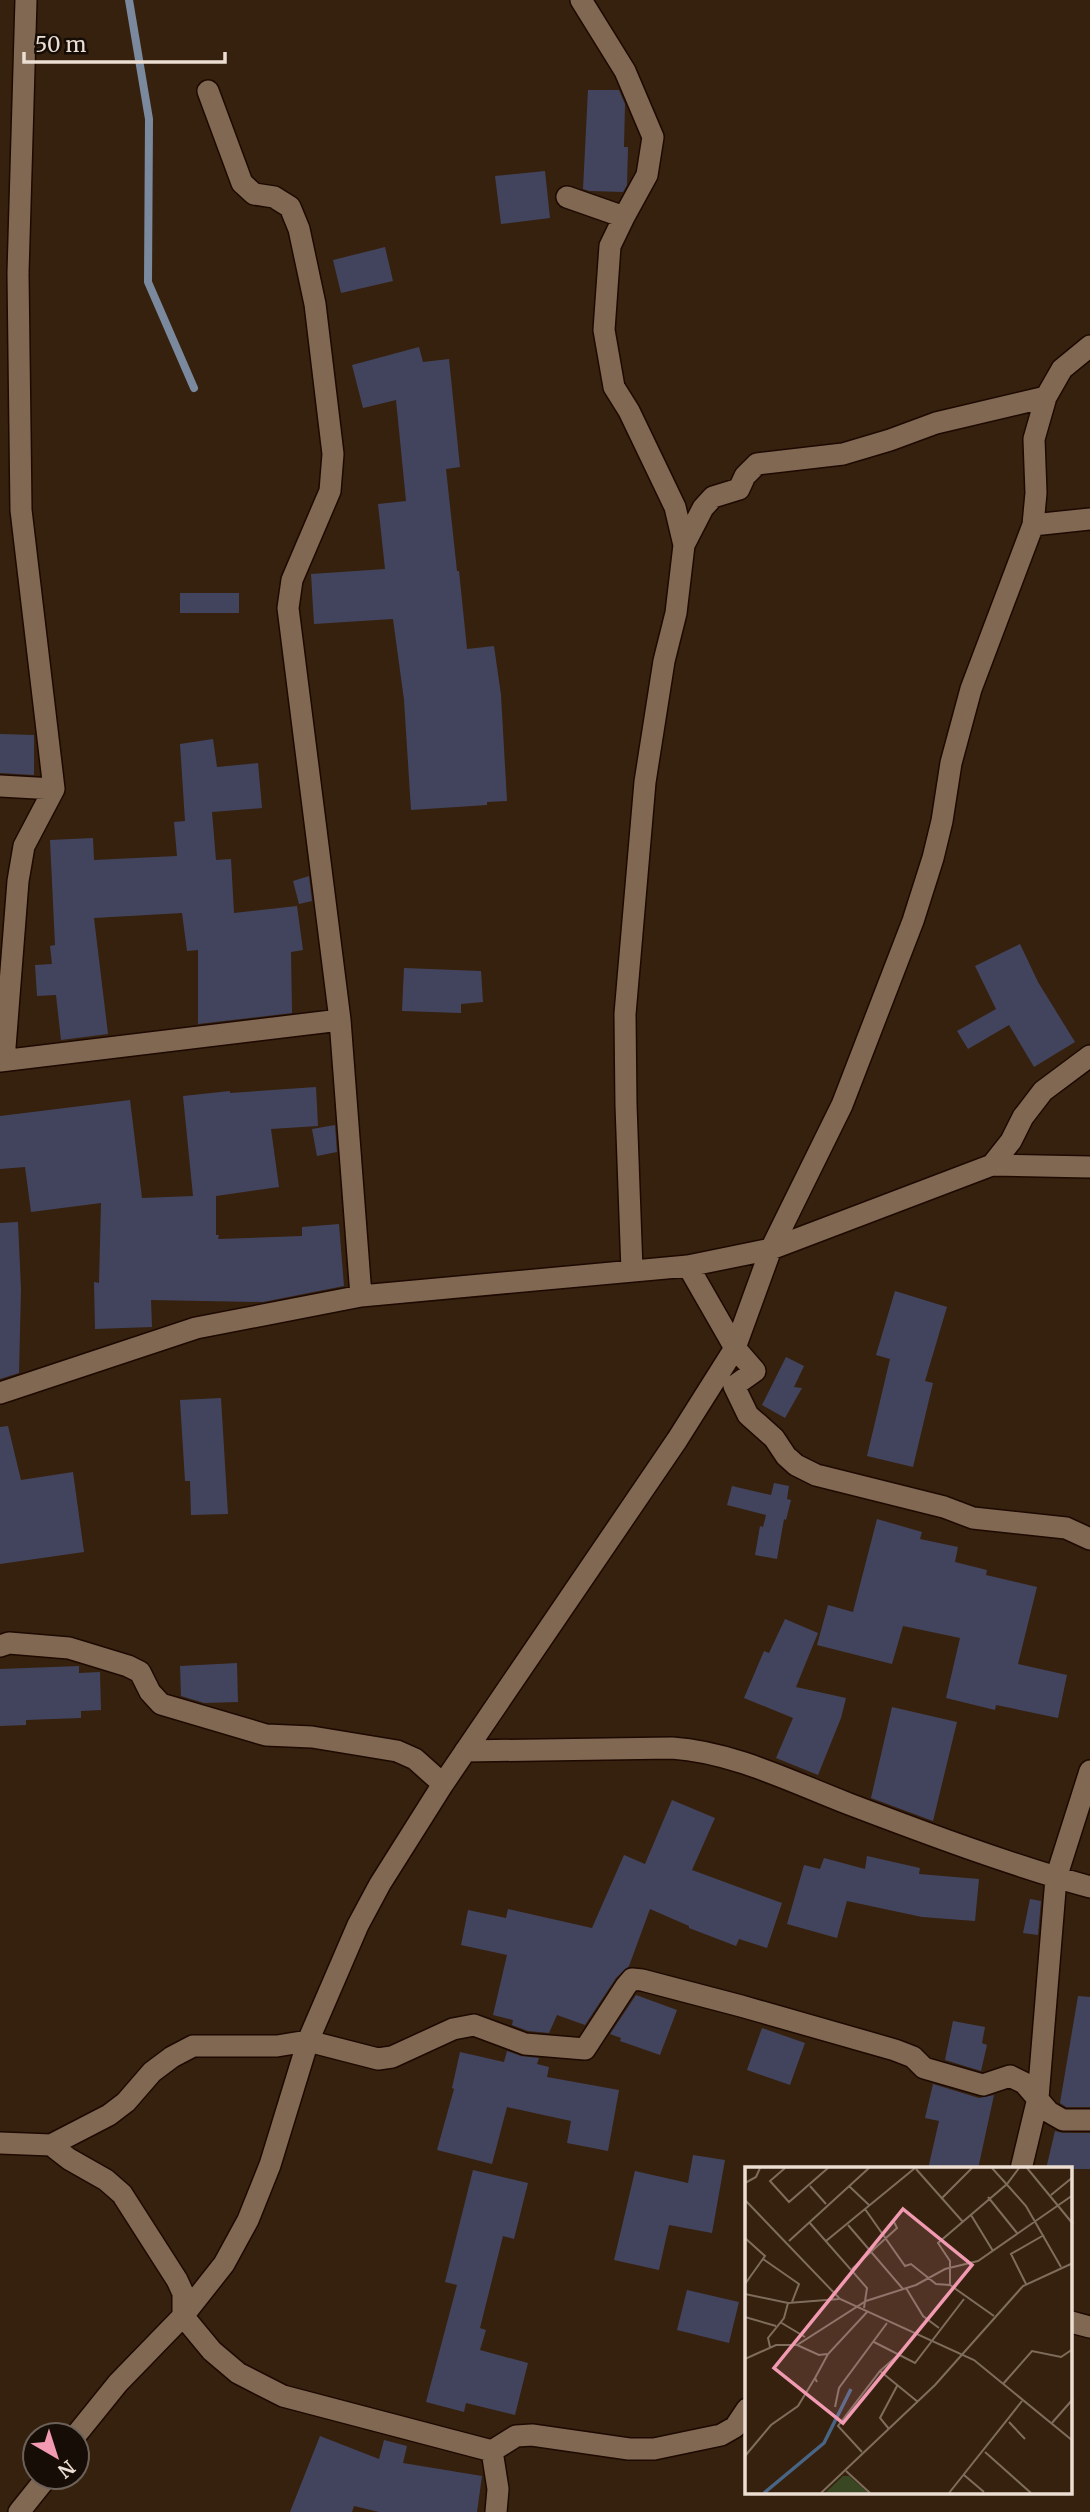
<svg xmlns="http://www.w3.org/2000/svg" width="1090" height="2512" font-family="Merriweather,serif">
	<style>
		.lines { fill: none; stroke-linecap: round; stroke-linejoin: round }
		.stream { stroke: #7a899d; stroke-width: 8 }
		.building { fill: #42445e }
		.minor-casing { stroke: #1d0900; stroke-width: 24 }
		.minor { stroke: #816853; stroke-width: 21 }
		.inset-river { fill: none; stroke: #496586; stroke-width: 3.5 }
		.inset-road { fill: none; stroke: #7f6d5c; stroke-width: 2 }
		.view { fill: #f19ab2; fill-opacity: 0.15; stroke: #f19ab2; stroke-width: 3.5 }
		.inset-edge { fill: none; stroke: #ecded2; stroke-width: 3.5 }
	</style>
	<rect width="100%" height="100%" fill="#36210e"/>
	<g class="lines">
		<path class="stream" d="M129,0L149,119L148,282L194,388"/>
	</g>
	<path class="building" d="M588,90H619L625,104L624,147H628L627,185L623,192L590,191L583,189Z
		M545,171L550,218L501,224L495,176Z
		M385,247L393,281L341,293L333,260Z
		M419,347L423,362L449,359L460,467L446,469L457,571H459L467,649L494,646L501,695L507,801L487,802V805L411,810L404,700L393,619L314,624L311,574L385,569L378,504L406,501L396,400L363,408L352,365Z
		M180,593H239V613H180Z
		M0,734L34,735V775L0,773Z
		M213,739L217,767L258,763L262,808L212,812L216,860L231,859L234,913L297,906L303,950L291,952L292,1013L198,1024V950L187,951L182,913L94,918L108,1034L61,1040L56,995L37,996L35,965L52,964L50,946L55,945L50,840L93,838L94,860L177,856L174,822L185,821L180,744Z
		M309,876L312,901L299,904L293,881Z
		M1020,944L1038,982L1075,1042L1034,1067L1009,1025L968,1049L957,1031L996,1009L975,966Z
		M404,968L481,971L483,1002L461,1004V1013L402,1011Z
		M316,1087L318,1126L271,1129L279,1187L216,1196V1235H219L218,1239L302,1236V1227L339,1224L344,1286L263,1302L151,1300L152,1327L95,1329L94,1282L99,1283L101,1203L31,1212L25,1167L0,1169V1116L130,1100L142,1198L193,1196L183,1096L230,1091V1093Z
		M335,1125L337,1152L317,1156L312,1129Z
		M18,1222L21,1289L19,1373L0,1379V1223Z
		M895,1291L947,1307L925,1381L933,1383L913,1467L867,1456L890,1359L876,1355Z
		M786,1357L804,1366L794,1387L802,1388L785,1418L762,1405Z
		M221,1398L228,1514L191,1515L190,1481H185L180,1400Z
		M8,1426L21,1480L73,1472L84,1552L0,1564V1427Z
		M774,1483L789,1486L787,1499L791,1500L786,1520L784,1519L777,1559L755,1555L760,1526L763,1527L766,1515L727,1505L732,1486L771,1495Z
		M877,1519L922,1532L920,1539L958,1547L955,1562L987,1570L986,1575L1037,1587L1018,1664L1067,1675L1058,1718L996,1705L995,1710L946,1698L960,1638L903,1626L892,1664L817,1645L828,1605L853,1612Z
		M785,1619L818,1633L796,1687L846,1698L841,1718L818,1775L776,1758L793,1718L744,1698L764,1651L769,1653Z
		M237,1663L238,1702L204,1703L181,1696L180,1666Z
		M79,1666V1673L100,1672L101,1710L81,1711V1718L26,1720V1725L0,1726V1669Z
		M892,1707L957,1722L933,1821L871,1798Z
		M672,1800L715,1818L692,1870L782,1903L767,1948L739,1939L736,1946L689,1928V1926L650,1909L629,1966L616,1978L585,2025L557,2015L549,2033L528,2031L512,2025L513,2020L493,2015L507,1955L461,1945L468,1910L506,1918L508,1909L592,1928L624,1855L645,1864Z
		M867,1856L920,1868L919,1874L979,1879L975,1921L922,1917L847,1901L837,1938L787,1924L804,1865L820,1869L824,1858L865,1869Z
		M1030,1899L1041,1901L1038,1935L1023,1933Z
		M636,1995L677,2010L660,2055L620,2041L621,2038L610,2034Z
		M1078,1996L1090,1997V2107H1066L1060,2103Z
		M953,2021L985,2027L982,2043L987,2045L981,2071L945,2060Z
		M762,2028L805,2043L790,2085L747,2070Z
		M507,2051L521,2056L539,2058L537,2064L549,2067L547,2077L619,2090L608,2151L567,2143L571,2121L507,2107L492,2164L437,2150L454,2089L452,2088L460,2052L504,2062Z
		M933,2084L979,2098L994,2095L978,2169H928L939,2121L925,2118Z
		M1055,2131L1063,2133H1090V2169H1046Z
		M693,2155L725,2160L712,2233L669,2225L659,2270L614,2260L635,2171L688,2183Z
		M473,2170L528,2183L514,2239L503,2236L480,2328L486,2330L480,2350L528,2363L515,2415L466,2403L464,2412L426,2402L457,2285L445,2282Z
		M687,2290L739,2302L729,2343L677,2330Z
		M320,2436L379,2459L384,2440L407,2446L403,2463L482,2476L477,2512H379L354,2506L352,2512H290Z"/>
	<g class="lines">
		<defs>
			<path id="minor" d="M581,0L625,71L653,137L647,175L624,217
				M208,91L242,183L254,194L274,197L290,207L299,229L315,304L333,454L330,491L292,580L288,608L340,1020L361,1296
				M567,197L624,217L610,246L604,330L614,387L629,411L675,507L684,545L676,613L664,661L645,782L625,1014L626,1105L632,1271
				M1033,525L1090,519
				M684,545L703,508L713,497L739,489L745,476L757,464L843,454L890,440L936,423L1046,397
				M0,786L54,789
				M4,1060L18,881L24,846L54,789L21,510L18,273L26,0
				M0,1061L340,1020
				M992,1165L1011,1141L1023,1117L1043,1091L1090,1056
				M688,1266L735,1348L755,1371L734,1386L748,1415L774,1438L786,1456L796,1465L816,1475L944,1507L973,1518L1066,1528L1090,1539
				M0,1393L196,1328L361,1296L688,1266L771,1249L992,1165L1090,1167
				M0,1646L9,1643L69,1648L128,1666L140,1672L150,1692L161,1704L266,1735L312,1737L397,1751L415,1759L443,1784
				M465,1751L672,1748C733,1752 792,1782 849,1804C928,1834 1008,1864 1090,1887
				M0,2143L51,2145L109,2115L126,2102L152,2072L172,2057L193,2046H277L308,2041L378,2059L392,2057L453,2029L474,2025L525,2044L585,2049L626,1986L632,1979L642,1980L741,2006L895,2050L913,2057L924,2068L983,2085L1010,2076L1024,2083L1049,2112L1063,2120H1090
				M51,2145L69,2159L106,2180L122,2194L177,2280L183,2293V2316L212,2351L238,2373L283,2396L492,2451L498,2489L496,2512
				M1021,2169L1038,2098L1056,1878L1090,1771
				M1071,2322L1090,2327
				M76,2435L118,2383L183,2316L224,2264L248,2220L270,2165L308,2041L358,1925L380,1884L443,1784L677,1440L735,1348L771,1249L842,1105L913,921L933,858L942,821L951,763L971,689L1033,525L1036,493L1034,439L1046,397L1062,369L1090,346
				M492,2451L516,2436L532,2435L629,2449H654L721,2435L735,2427L747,2409
				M19,2512L47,2477"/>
		</defs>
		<use href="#minor" class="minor-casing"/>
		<use href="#minor" class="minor"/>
	</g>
	<g transform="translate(745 2167)">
		<rect width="327" height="327" fill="#36210e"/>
		<path d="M98,309H104L123,326H80Z" fill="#394822"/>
		<path class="inset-river" d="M19,326L79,276L106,222"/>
		<path class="inset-road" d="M40,1L25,14L44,35L83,1M247,1L281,39L316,100M282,1L328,57M171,2L218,55M0,16L11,10L15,1M65,19L81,37M104,19L124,38M306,28L328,10M243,30L272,66M196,32L227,1M0,33L95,132L229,193L328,274M120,42L160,99L166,97L191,117L205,118L249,149M226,48L248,84M64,55L122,121L119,141M103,58L158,122M0,71L20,89L0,117M44,74L124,1M81,74L170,1M18,92L54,117L47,135M107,102L152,61L148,53M281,117L266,87L299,68M205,118V94L193,76L262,17L274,1M161,121L178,149L194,161M0,127L43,136L94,132M0,150L31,159M35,155L60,170M129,175L170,196L219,132M52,178L74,188L82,187M25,180L23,171L39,151L43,136M0,192L31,178H52L121,134L171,118L200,102L233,94L328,28M135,204L173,235M72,215L70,211L83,187L123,144M258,217L287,184L316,190L328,182M90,240L94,221L142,156M264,255L280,272M306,257L328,232M144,262L135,251L152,219M117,285L93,259L135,204L152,189M240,285L286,326M0,289L26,258L53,239L70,211M101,304L125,326M219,308L239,325M76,326L190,218L278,119L328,96M204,326L277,234"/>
		<path class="view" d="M158,42L227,98L98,256L29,201Z"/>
		<rect width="327" height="327" class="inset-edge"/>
	</g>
	<g transform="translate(56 2456) rotate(141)"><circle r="33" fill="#160d06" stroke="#6c6158" stroke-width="2"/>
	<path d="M0-5L12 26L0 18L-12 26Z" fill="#f19ab2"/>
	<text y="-10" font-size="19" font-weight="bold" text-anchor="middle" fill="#ecded2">N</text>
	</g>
	<path d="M24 52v10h201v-10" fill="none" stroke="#ecded2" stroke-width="3.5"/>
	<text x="35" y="52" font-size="21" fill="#ecded2" stroke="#160d06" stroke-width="5" paint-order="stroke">50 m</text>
</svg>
